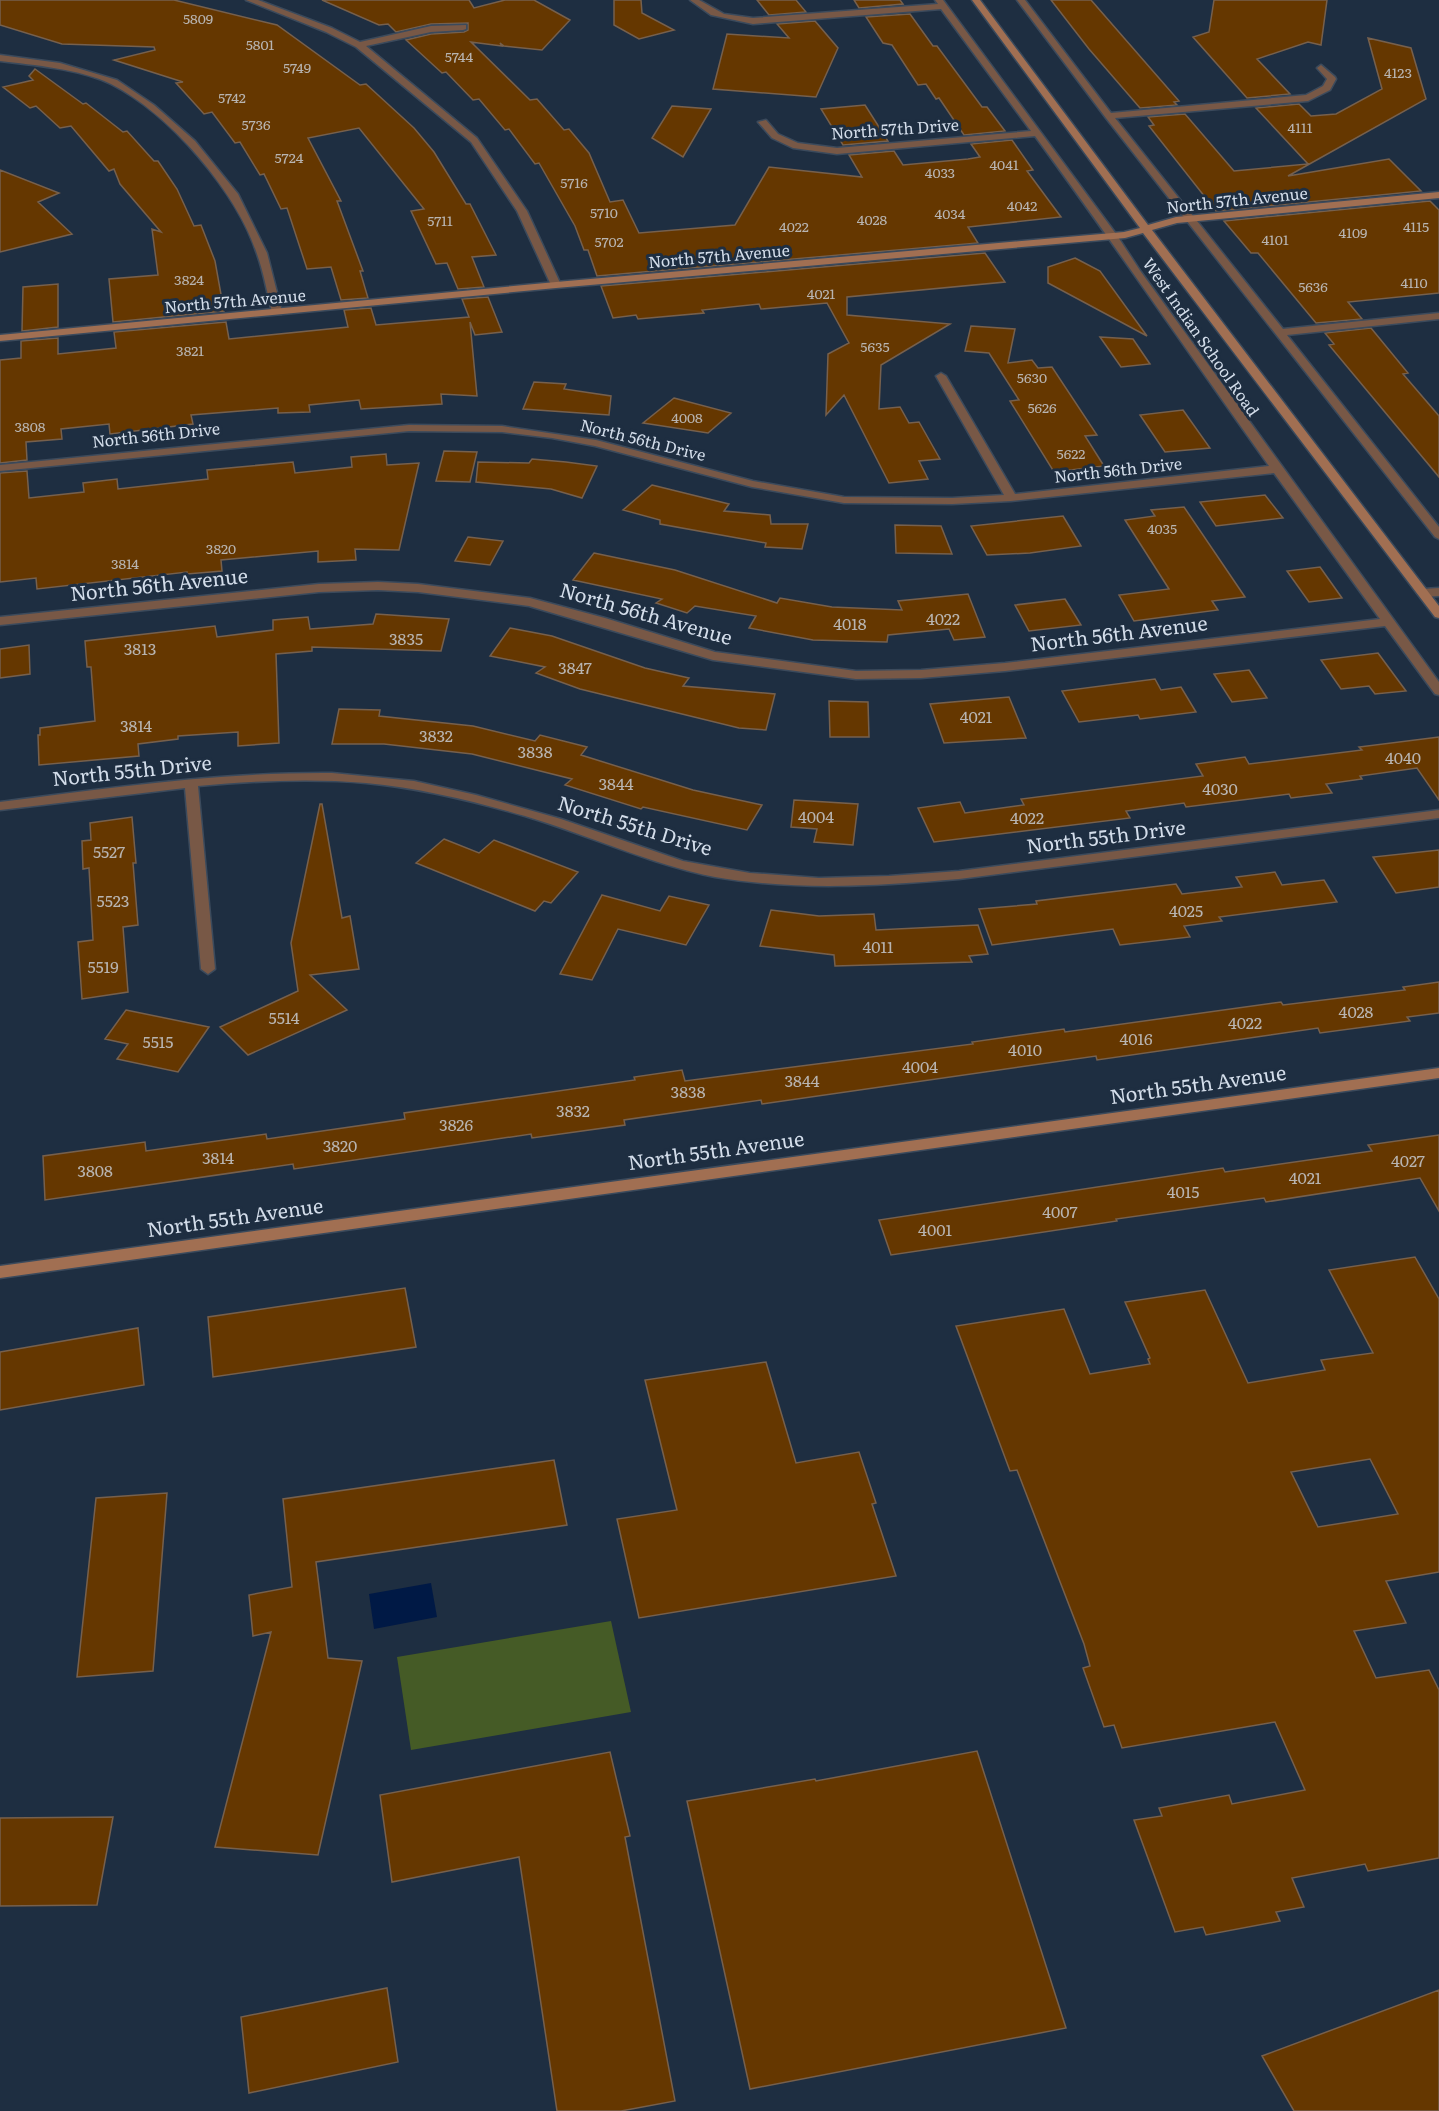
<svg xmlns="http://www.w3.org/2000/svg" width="1439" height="2111" font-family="Literata,serif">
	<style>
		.green { fill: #455b26 }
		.water { fill: #001945 }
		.building { fill: #653700; stroke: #76604d; stroke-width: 1.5; fill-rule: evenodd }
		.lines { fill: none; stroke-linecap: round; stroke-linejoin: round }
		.street-casing { stroke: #3b4a5c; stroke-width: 3 }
		.secondary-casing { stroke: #3b4a5c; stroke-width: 3 }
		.street { fill: #785846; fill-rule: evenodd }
		.secondary { fill: #a16f52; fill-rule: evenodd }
		.labels { text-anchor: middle; stroke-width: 6; stroke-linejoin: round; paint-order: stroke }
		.far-number-label { font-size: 14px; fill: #b8b4b0 }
		.far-street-label { font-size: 16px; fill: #d3ddea; stroke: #1e2e41 }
		.number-label { font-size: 16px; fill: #b8b4b0 }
		.street-label { font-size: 20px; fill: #d3ddea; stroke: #1e2e41 }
	</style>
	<rect width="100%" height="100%" fill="#1e2e41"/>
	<path class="green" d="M611,1621L631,1712L411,1750L397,1657Z"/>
	<path class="water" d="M431,1583L437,1617L374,1629L369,1594Z"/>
	<path class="building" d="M0,0H174L277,25L360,85L366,84L414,128L434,152L466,204H470L496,255L472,257L484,287L458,289L447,263L436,264L411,211L424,209L359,128L308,138L341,201H337L363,271H360L368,298L341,300L331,267L307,269L287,208L281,209L264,174L260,175L240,142L235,143L212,112L204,114L176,83L183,82L114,60L155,50L154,47L62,44L0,25Z
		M322,0H469L474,8L505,0H534L570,20L542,50L504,46L500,43L502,46L471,42L530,100L537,99L564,130L569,129L589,153L610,202L623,200L639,233L735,225L769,167L862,177L849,155L894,151L903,165L968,159L980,157L971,144L1012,140L1033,170L1027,171L1061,217L968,227L978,243L597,276L588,250H584L575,226L539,163L535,164L509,129L505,130L479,99L473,100L446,72L442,73L406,40L431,34L464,32L468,30V23L431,24L396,32L388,24L379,25Z
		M614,0H641L642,13L674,30L639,39L614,25Z
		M757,0H796L806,12L769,15Z
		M854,0H900L903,4L859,8Z
		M1051,0H1091L1179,101L1174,102L1177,105L1140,108L1089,49Z
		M1214,0H1327L1321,45L1308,42L1257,59L1290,94L1247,98L1193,37L1209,32Z
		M910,14L933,46H937L982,107H987L1005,131L964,135L939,98L936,99L926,84L918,85L892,45L883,43L866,17Z
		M815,21L838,48L816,97L713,89L727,34L789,38L777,24Z
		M1368,38L1411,48L1426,99L1288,176L1389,159L1421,191L1216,211L1149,126L1154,125L1148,117L1185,114L1234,171L1308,164L1256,108L1299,104L1311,116L1336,114L1382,89Z
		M35,69L83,104L86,103L123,132L127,131L154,161H158L177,189L194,226L201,225L215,261L224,311L113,322L109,279L158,275L152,229L161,232L120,184L114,169L109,171L71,126L60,128L36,106L30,108L3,87L33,80L29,76Z
		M865,105L888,141L843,145L821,109Z
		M672,106L711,109L683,157L652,138Z
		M0,170L59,193L38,202L72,234L0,252Z
		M1430,201L1439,210V293L1348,302L1362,319L1316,323L1258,253H1251L1224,221Z
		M985,253L1005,282L847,297V315L950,324L881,365L879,409L900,407L909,423L919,422L940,459L919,461L928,479L889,483L844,395L826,415L828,354L849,343L827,303L761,309L759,304L702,310L704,313L638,319L636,315L613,318L601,286Z
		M1075,258L1100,271L1147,336L1048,283V267Z
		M58,284V327L22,331L23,287Z
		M488,297L502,332L475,335L470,322L477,396L441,394L442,404L361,409L359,400L309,405L310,412L278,413V408L191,415L193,424L110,434L109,424L61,429L62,439L26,442L27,460L0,463V360L21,358V341L58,338V354L116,348L114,332L226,322L229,339L348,327L344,310L371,308L376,325L469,317L462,299Z
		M971,326L1015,329L1008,363L1032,360L1038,368L1052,367L1097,435L1085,436L1104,466L1054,472L1010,401L1019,400L989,353L965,351Z
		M1371,328L1408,373L1403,374L1439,416V477L1329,345L1334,344L1325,333Z
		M1100,337L1133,339L1150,364L1121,367Z
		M534,382L566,384L564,389L611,396L609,415L523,409Z
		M674,398L731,413L708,433L643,423Z
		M1183,410L1210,448L1165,452L1140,415Z
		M444,451L477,452L470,482L436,481Z
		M386,454L387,465L419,463L399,550L355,549L356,560L318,562V551L221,560L222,571L187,574V572L37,589L36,578L0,582V473L27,471L29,498L84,492L83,483L117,479L118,489L208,479L207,470L293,462L295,473L352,467L351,457Z
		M532,459L566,462L597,466L582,498L551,489L476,482L478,462L529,463Z
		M652,485L729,504L724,511L770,515L771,524H808L802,549L765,547L766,543L660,524V520L623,510Z
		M1265,495L1283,518L1216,526L1200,502Z
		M1184,507L1245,597L1212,601L1218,610L1134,621L1119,595L1169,589L1125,520L1155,516L1151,510Z
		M1063,516L1081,546L1030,553L987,555L971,526Z
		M895,525L941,526L952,554L896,553Z
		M468,537L503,541L490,565L455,561Z
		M594,553L675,570L777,603L780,598L832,607L902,610L898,601L968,594L985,637L954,640L949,629L888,635L887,642L813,640L749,628L756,616L695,606L687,613L656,603L662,599L573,580Z
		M1320,567L1342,598L1309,602L1287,571Z
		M1065,599L1081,625L1029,631L1015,605Z
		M376,614L449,619L441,651L312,647V651L276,654L279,743L238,746V732L178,736V739L138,744L139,756L39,765L38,735H40V728L95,721L91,667H87L85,641L215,626L217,637L273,630V620L308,617L310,629L373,624Z
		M510,628L552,636L645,668L689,678L683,686L775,694L766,730L739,728L580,689L536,673L545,667L490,656Z
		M29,645L30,674L0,678V649Z
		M1378,653L1406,691L1375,694L1369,686L1341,689L1321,660Z
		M1249,670L1267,698L1232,702L1214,674Z
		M1155,679L1161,690L1181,687L1196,712L1140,719L1138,715L1079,722L1062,691Z
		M1009,697L1026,738L944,743L930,704Z
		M829,701L868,702L869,737H830Z
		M339,709L380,710L379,716L473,726L535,741L540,735L587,747L581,755L693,790L762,805L747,830L643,807L641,809L565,785L572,779L472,754L384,744H332Z
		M1439,737V800L1417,768L1360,776L1362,779L1326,784L1332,793L1291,798L1289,794L1186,807L1184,803L1126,811L1130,818L934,842L918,808L960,802L965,813L1024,805L1021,799L1203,776L1196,764L1245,757L1249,764L1362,750L1359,747Z
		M794,800L858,804L853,845L814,842L817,829L791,827Z
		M320,804H322L342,918L350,916L359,969L310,975L347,1010L248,1055L220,1027L298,991L291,943Z
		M132,817L136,863H133L138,925L123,927L128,992L82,999L78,942L93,940L89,868L83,869L82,841L91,840L90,823Z
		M444,839L479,853L494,840L578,872L551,903L544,901L535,911L416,863Z
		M1439,850V887L1396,893L1373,857Z
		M1275,872L1282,885L1324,880L1337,902L1219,917L1222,921L1184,926L1190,937L1120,945L1113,929L992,945L979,909L1037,904L1036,901L1176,884L1182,894L1242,887L1236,877Z
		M602,895L660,911L669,896L709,905L686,945L618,929L592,980L560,974Z
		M771,910L819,916L874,914L876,930L978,925L988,954L969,956L972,962L835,966L834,955L760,946Z
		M1439,982V1013L1407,1017L1410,1021L1320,1033L1318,1028L1097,1060L1096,1056L762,1104L761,1100L624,1120L625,1125L532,1138L531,1134L294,1169L293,1164L45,1200L43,1156L145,1142L146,1151L266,1134L267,1139L405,1119L404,1113L635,1080L634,1077L682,1070L685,1081L973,1044L972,1042L1064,1029L1065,1032L1281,1002L1283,1005L1405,990L1403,987Z
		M126,1010L209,1027L178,1072L117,1059L128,1044L105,1039Z
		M1439,1135V1211L1420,1178L1266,1202L1264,1198L1116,1219L1117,1221L891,1255L879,1220L1223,1168L1225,1172L1372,1151L1368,1145Z
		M1415,1257L1439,1299V1572L1386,1581L1406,1623L1354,1631L1376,1678L1429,1670L1439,1690V1858L1368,1871L1365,1864L1292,1878L1304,1907L1276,1912L1280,1921L1206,1935L1203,1927L1175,1932L1134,1820L1162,1816L1159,1808L1229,1795L1232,1804L1305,1790L1275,1722L1122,1748L1114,1725L1104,1727L1083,1668L1090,1666L1084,1644L1017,1470L1010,1471L956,1326L1064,1309L1090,1374L1150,1364L1148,1359L1150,1358L1125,1302L1205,1290L1248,1383L1325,1370L1321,1360L1373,1353L1329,1270ZM1370,1459L1398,1514L1318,1527L1291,1472Z
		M405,1288L416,1347L213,1377L208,1317Z
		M138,1328L144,1385L0,1410V1352Z
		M766,1362L796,1463L859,1452L876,1503L872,1504L896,1576L639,1618L617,1519L677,1510L645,1380Z
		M554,1460L567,1525L316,1562L328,1658L362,1661L318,1855L215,1847L271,1632L253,1636L249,1595L292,1587L283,1499Z
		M167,1493L153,1671L77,1677L96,1498Z
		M977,1751L1066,2028L750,2089L687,1801L815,1779L816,1781Z
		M610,1752L630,1836L625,1837L675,2101L621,2111H557L519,1857L392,1882L380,1795Z
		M113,1817L97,1905L0,1906V1818Z
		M387,1988L398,2062L249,2093L241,2017Z
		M1439,1990V2111H1294L1262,2056Z"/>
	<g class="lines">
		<defs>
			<path id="street" d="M246,0H258L332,28L360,42L431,26L466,25V29L463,30L431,32L366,46L477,138L527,211L561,285L560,287L551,285L517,211L471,142L356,47L326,32Z
				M690,0H699L724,14L753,18L938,4L935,0H943L1116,234L1141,272L1439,682V695L1435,694L1385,626L1005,671L921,678L856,679L713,660L529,606L418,592L378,590L319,592L0,625V617L319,584L378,582L418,584L530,598L605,618L715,652L856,671L921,670L1005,663L1380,619L1274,473L1011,501L952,504L844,503L752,487L595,446L552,438L502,432L409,431L0,471V465L409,425L502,426L596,440L753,481L844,497L952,498L1004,495L936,376L941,373L946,376L1015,494L1269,466C1191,357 1115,245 1035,136L837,154L793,148L772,138L758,122L766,120L778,134L798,143L837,148L1031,131L941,9L753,24L711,15Z
				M1017,0H1025L1111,113L1306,95L1323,86L1327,79L1317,68L1321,65L1335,77L1336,79L1330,90L1308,101L1115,118L1283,329L1439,313V319L1287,335L1439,527V539L1435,537L1106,118Z
				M0,55L60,63L117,80L154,105L195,141L238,194L267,253L282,312L281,314L272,312C267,293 264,273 257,254C237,192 170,114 111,84C80,69 34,65 0,61Z
				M1439,588V596L1423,597L1417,593L1423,589Z
				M332,773L414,781L476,795L561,819L683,861L750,873L819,878L889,876L959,871L1439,810V818L959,879C878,886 796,891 715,877C650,864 588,835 525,816C473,801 420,788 366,783C310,778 253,781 198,786L215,969L208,974L201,969L185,788L0,810V802C110,788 221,772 332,773Z"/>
			<path id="secondary" d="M972,0H980L1148,225L1176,217L1439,192V198L1177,223L1152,230L1439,606V618L1435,617L1143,233L1125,238L556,288L0,341V335L556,282L1124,232L1140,228Z
				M1439,1068V1078L0,1278V1266Z"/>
		</defs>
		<use href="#street" class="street-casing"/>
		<use href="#secondary" class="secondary-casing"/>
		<use href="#street" class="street"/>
		<use href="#secondary" class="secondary"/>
	</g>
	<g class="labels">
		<g class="far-number-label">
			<text x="198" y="24">5809</text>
			<text x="260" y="50">5801</text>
			<text x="459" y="62">5744</text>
			<text x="297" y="73">5749</text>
			<text x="1398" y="78">4123</text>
			<text x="232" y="103">5742</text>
			<text x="256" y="130">5736</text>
			<text x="1300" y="133">4111</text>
			<text x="289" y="163">5724</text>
			<text x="1004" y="170">4041</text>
			<text x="940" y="178">4033</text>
			<text x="574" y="188">5716</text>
			<text x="1022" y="211">4042</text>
			<text x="604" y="218">5710</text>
			<text x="950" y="219">4034</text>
			<text x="872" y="225">4028</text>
			<text x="440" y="226">5711</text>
			<text x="794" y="232">4022</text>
			<text x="1416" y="232">4115</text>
			<text x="1353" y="238">4109</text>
			<text x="1275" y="245">4101</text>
			<text x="609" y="247">5702</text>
			<text x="189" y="285">3824</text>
			<text x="1414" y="288">4110</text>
			<text x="1313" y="292">5636</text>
			<text x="821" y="299">4021</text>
			<text x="875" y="352">5635</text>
			<text x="190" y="356">3821</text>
			<text x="1032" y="383">5630</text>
			<text x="1042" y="413">5626</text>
			<text x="687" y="423">4008</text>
			<text x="30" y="432">3808</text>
			<text x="1071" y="459">5622</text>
			<text x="1162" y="534">4035</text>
			<text x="221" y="554">3820</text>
			<text x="125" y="569">3814</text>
		</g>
		<g class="far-street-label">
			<text transform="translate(895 129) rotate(-4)" y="6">North 57th Drive</text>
			<text transform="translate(1237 200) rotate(-6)" y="6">North 57th Avenue</text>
			<text transform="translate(719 256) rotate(-5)" y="6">North 57th Avenue</text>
			<text transform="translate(235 301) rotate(-5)" y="6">North 57th Avenue</text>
			<text transform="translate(1201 337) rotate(55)" y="6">West Indian School Road</text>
			<text transform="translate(156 435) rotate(-6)" y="6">North 56th Drive</text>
			<text transform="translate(643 440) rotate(14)" y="6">North 56th Drive</text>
			<text transform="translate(1118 470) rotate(-6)" y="6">North 56th Drive</text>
		</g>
		<g class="number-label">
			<text x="943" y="625">4022</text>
			<text x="850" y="630">4018</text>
			<text x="406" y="645">3835</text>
			<text x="140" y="655">3813</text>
			<text x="575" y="674">3847</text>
			<text x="976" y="723">4021</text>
			<text x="136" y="732">3814</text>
			<text x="436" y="742">3832</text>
			<text x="535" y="758">3838</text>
			<text x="1403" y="764">4040</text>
			<text x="616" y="790">3844</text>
			<text x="1220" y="795">4030</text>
			<text x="816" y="823">4004</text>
			<text x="1027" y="824">4022</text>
			<text x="109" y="858">5527</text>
			<text x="113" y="907">5523</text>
			<text x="1186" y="917">4025</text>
			<text x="878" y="953">4011</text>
			<text x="103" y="973">5519</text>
			<text x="1356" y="1018">4028</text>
			<text x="284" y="1024">5514</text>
			<text x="1245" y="1029">4022</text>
			<text x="1136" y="1045">4016</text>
			<text x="158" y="1048">5515</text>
			<text x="1025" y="1056">4010</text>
			<text x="920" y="1073">4004</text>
			<text x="802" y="1087">3844</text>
			<text x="688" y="1098">3838</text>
			<text x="573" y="1117">3832</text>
			<text x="456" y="1131">3826</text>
			<text x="340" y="1152">3820</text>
			<text x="218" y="1164">3814</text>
			<text x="1408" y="1167">4027</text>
			<text x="95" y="1177">3808</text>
			<text x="1305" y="1184">4021</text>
			<text x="1183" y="1198">4015</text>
			<text x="1060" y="1218">4007</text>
			<text x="935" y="1236">4001</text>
		</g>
		<g class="street-label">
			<text transform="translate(159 585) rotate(-6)" y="7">North 56th Avenue</text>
			<text transform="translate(646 614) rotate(16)" y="7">North 56th Avenue</text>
			<text transform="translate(1119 634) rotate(-7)" y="7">North 56th Avenue</text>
			<text transform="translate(132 771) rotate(-6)" y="7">North 55th Drive</text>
			<text transform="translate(635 826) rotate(17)" y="7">North 55th Drive</text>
			<text transform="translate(1106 837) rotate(-7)" y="7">North 55th Drive</text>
			<text transform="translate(1198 1085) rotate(-8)" y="7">North 55th Avenue</text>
			<text transform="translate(716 1151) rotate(-8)" y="7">North 55th Avenue</text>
			<text transform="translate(235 1218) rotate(-8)" y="7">North 55th Avenue</text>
		</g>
	</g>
</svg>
